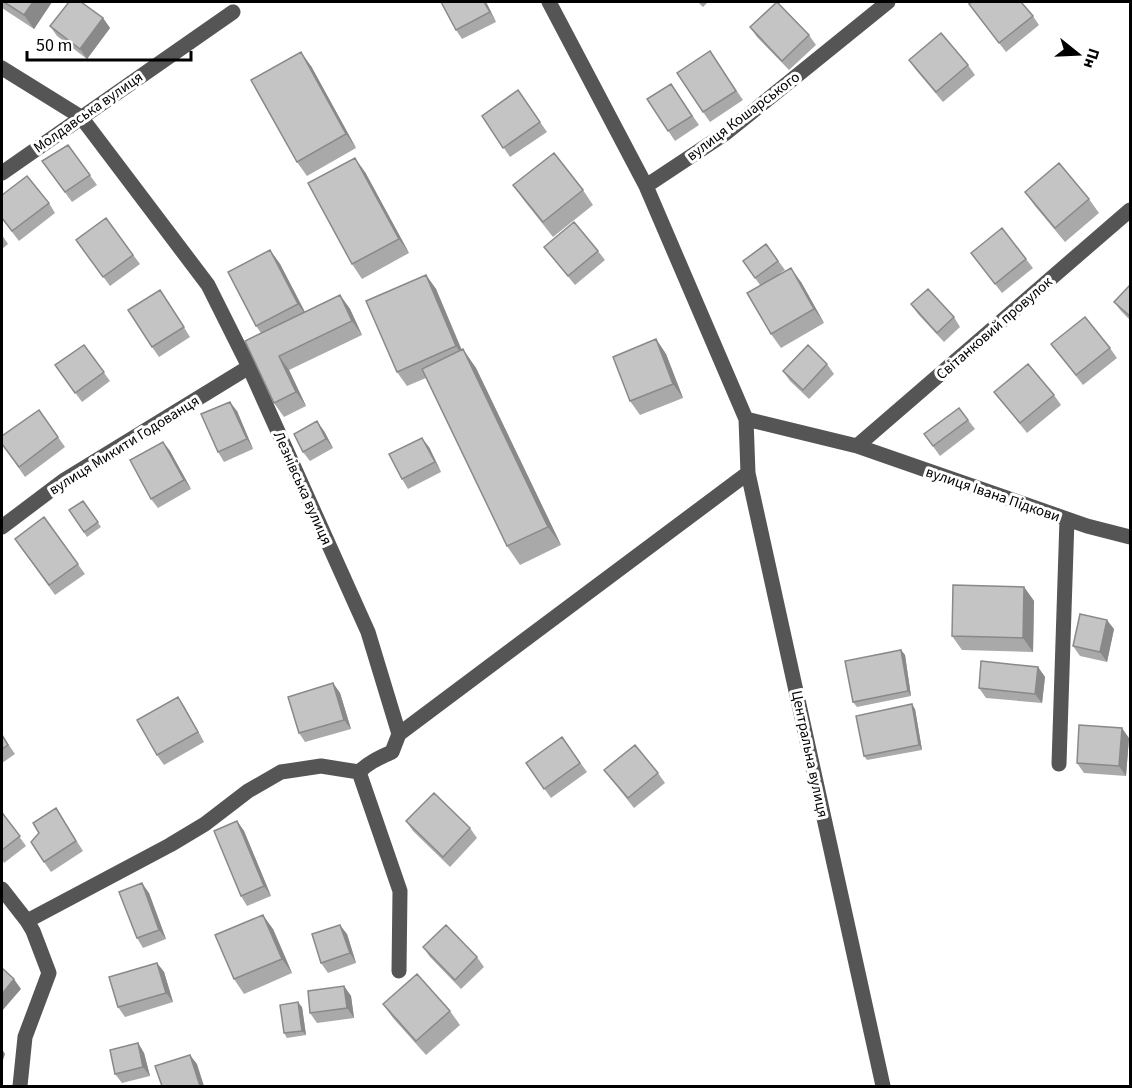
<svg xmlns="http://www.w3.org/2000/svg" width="1132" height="1088" font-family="'Source Sans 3',sans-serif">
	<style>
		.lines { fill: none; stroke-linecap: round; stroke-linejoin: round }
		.minor { stroke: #555; stroke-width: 15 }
		.wall { fill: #a9a9a9 }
		.shaded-wall { fill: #898989 }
		.building { fill: #c4c4c4; stroke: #898989; stroke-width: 1.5 }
		.labels { text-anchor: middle; stroke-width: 6; stroke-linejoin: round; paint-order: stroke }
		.street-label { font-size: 15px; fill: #000; stroke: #fff }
	</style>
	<rect width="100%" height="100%" fill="#fff"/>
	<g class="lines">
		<path class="minor" d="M549,2L646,186L746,419L748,473L883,1086
			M2,68L81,117L208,285L249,367L368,632L399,734L392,752C379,758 369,762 359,772L400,891L399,971
			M2,173L233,12
			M646,186L726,133L888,2
			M746,419L857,446L1087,526L1130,537
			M857,446L1130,210
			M2,527L63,481L249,367
			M399,734L748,473
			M1059,764L1067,519
			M2,889L27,921L33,931L49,973L25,1037L20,1086
			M27,921L170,845L205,824L248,791L281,772L321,766L359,772"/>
	</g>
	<path class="wall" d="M2,2H52L34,29L2,8Z
		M441,2H486L496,22L462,39L456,30Z
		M698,2H708L703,7Z
		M969,4L1033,16L1039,25L1006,52Z
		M103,18L110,28L87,59L57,36L50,26Z
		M750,27L809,35L816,45L789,70L757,37Z
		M710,51L743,100L710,122L703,112Z
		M909,60L968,65L975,75L943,102L916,70Z
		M311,66L356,148L307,176L297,162Z
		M671,84L699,125L675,141L647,99Z
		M518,90L547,132L510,157L482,116Z
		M68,145L97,185L72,202L42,161Z
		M365,172L409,253L362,279L352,264Z
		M513,185L583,190L593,205L553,237L523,199Z
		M1025,192L1089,199L1099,213L1065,242L1035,206Z
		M2,195L49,203L55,213L19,241L2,219Z
		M106,218L140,264L110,286L76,240Z
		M2,235L8,244L2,249Z
		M766,244L785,270L779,274L801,282L824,323L781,348L771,334L760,285L743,261Z
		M544,247L598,251L605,260L575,285Z
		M270,250L280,264L305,312L340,295L350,309L362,335L289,370L306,406L284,417L274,403L261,333L256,326Z
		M971,253L1026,259L1033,268L1002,293Z
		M426,275L436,289L462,350L476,368L561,545L520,565L507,546L426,378L407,386L397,372Z
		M1131,284V321L1121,311L1114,302Z
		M167,300L190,337L159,357L152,347Z
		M911,304L954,317L960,327L944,342L918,314Z
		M656,339L666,354L683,398L640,415L630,401Z
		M1051,344L1110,348L1117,358L1083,385Z
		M84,345L110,381L82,402L55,365Z
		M827,364L834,374L809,399L790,381L783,371Z
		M994,392L1054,395L1061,405L1027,433Z
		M959,408L975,429L940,456L924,434Z
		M39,410L65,447L25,477L2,444Z
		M237,411L253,449L224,462L218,452Z
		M324,431L333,448L310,461L303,452Z
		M163,442L170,451L191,489L158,508L151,499Z
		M429,447L441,472L408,489L402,479Z
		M83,501L101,527L87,537L69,510Z
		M44,517L85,574L55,595L15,539Z
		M1024,587L1034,601L1033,652L962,650L952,636Z
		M1114,629L1107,662L1080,656L1073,646Z
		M901,650L905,655L911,696L857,707L853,702Z
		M1038,667L1045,677L1042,703L986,698L979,688Z
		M333,683L340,693L351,729L305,742L299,733Z
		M178,697L184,706L204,742L164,765L157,755Z
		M915,709L922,750L867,760L864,756Z
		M2,735L15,754L2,763Z
		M562,737L587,772L551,798L526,763Z
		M1129,738L1126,776L1084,773L1077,763Z
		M604,770L658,773L665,783L634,808Z
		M56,808L83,851L51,872L44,862L39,833Z
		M3,814L26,846L4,863L2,859V815Z
		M237,821L244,831L271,896L247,906L241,896Z
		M406,821L470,828L477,838L450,867L413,831Z
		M149,893L166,939L143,948L137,938Z
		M273,929L292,973L244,994L234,979Z
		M347,934L356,963L328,973L321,963Z
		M423,947L477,957L484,967L461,989L430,957Z
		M157,963L164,972L173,1002L125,1017L118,1007Z
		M344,986L351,996L354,1018L317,1023L310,1013Z
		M383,1004L450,1011L460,1025L426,1055L393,1018Z
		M302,1007L306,1035L287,1038L284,1033Z
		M138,1043L144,1053L150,1076L122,1083L115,1074Z"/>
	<path class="shaded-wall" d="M33,2H52L34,29L24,15Z
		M484,2H486L496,22Z
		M103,18L110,28L87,59L80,49Z
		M301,52L311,66L356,148L346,134Z
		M355,158L365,172L409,253L399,239Z
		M270,250L280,264L308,318L298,304Z
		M791,268L801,282L824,323L814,309Z
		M426,275L436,289L466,361L456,346Z
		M340,295L350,309L362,335L352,321Z
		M656,339L666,354L683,398L673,384Z
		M463,349L476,368L561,545L548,527Z
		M279,356L289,370L306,406L296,392Z
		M230,402L237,411L253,449L247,439Z
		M317,421L324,431L333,448L326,439Z
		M422,438L429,447L441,472L435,462Z
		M163,442L170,451L191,489L184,480Z
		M1024,587L1034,601L1033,652L1023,638Z
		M1107,620L1114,629L1107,662L1100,652Z
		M901,650L905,655L911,696L908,691Z
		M1038,667L1045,677L1042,703L1035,694Z
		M333,683L340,693L351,729L344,720Z
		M178,697L184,706L204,742L198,732Z
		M912,704L915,709L922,750L919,745Z
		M1122,728L1129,738L1126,776L1119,766Z
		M237,821L244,831L271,896L264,886Z
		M142,883L149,893L166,939L159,930Z
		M263,915L273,929L292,973L282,959Z
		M340,925L347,934L356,963L350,953Z
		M157,963L164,972L173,1002L166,993Z
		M14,979L21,989L2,1011V994Z
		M344,986L351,996L354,1018L347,1008Z
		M298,1002L302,1007L306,1035L302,1031Z
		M138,1043L144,1053L150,1076L143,1067Z
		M2,1049L5,1054L2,1063Z
		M190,1055L197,1064L204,1086H200Z"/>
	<path class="building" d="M4,2H33L24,15Z
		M69,2H81L103,18L80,49L50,26Z
		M441,2H484L490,12L456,30Z
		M777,2L809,35L782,61L750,27Z
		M972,2H1021L1033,16L999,43L969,4Z
		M941,33L968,65L936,92L909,60Z
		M710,51L736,91L703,112L677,73Z
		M301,52L346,134L297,162L251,80Z
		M671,84L692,116L668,131L647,99Z
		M518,90L540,122L503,148L482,116Z
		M68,145L90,175L65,192L42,161Z
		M554,153L583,190L543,222L513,185Z
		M355,158L399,239L352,264L308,183Z
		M1059,163L1089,199L1055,228L1025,192Z
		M27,176L49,203L12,231L2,218V195Z
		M106,218L133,255L103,277L76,240Z
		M574,222L598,251L568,276L544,247Z
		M1002,228L1026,259L995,284L971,253Z
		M766,244L778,261L755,278L743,261Z
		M270,250L298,304L256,326L228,272Z
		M791,268L814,309L771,334L747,293Z
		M426,275L456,346L397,372L366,301Z
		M1131,284V317L1114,302Z
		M928,289L954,317L937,333L911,304Z
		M160,290L184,327L152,347L128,310Z
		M340,295L352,321L279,356L296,392L274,403L245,341Z
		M1085,317L1110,348L1076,375L1051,344Z
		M656,339L673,384L630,401L613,357Z
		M84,345L104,372L75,393L55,365Z
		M808,345L827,364L803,390L783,371Z
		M463,349L548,527L507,546L422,369Z
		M1028,364L1054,395L1020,423L994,392Z
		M230,402L247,439L218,452L201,414Z
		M959,408L968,420L933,446L924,434Z
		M39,410L58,437L19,467L2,444V436Z
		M317,421L326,439L303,452L294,434Z
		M422,438L435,462L402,479L389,454Z
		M163,442L184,480L151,499L130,460Z
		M83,501L98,522L84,532L69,510Z
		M44,517L78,564L49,585L15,539Z
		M953,585L1024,587L1023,638L952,636Z
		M1080,614L1107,620L1100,652L1073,646Z
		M901,650L908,691L853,702L845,661Z
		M981,661L1038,667L1035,694L979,688Z
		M333,683L344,720L299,733L288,697Z
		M178,697L198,732L157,755L137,720Z
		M912,704L919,745L864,756L856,716Z
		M1079,725L1122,728L1119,766L1077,763Z
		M2,735L8,745L2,749Z
		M562,737L580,763L544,789L526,763Z
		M635,745L658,773L628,798L604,770Z
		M434,793L470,828L443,857L406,821Z
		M56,808L76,841L44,862L31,842L39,833L33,823Z
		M3,814L20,836L2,850V815Z
		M237,821L264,886L241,896L214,831Z
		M142,883L159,930L137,938L119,892Z
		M263,915L282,959L234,979L215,935Z
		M340,925L350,953L321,963L312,934Z
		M446,925L477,957L455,980L423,947Z
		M157,963L166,993L118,1007L109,977Z
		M2,968L14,979L2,994Z
		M417,974L450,1011L416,1041L383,1004Z
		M344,986L347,1008L310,1013L308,991Z
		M298,1002L302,1031L284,1033L280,1005Z
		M138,1043L143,1067L115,1074L110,1050Z
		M190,1055L200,1086H162L155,1066Z"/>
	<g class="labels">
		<g class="street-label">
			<text transform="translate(88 112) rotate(-35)" y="5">Молдавська вулиця</text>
			<text transform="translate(743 116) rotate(-37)" y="5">вулиця Кошарського</text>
			<text transform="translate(994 328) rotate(-41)" y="5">Світанковий провулок</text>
			<text transform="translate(124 445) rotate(-32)" y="5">вулиця Микити Годованця</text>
			<text transform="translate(303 488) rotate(66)" y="5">Лезнівська вулиця</text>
			<text transform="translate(993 494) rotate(19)" y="5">вулиця Івана Підкови</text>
			<text transform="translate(810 754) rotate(78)" y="5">Центральна вулиця</text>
		</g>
	</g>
	<rect width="1132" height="1088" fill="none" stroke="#000000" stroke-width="6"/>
	<g transform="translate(1078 54) rotate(108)" stroke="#ffffff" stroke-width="4.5" paint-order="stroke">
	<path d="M0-4.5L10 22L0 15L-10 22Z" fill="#000000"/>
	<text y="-9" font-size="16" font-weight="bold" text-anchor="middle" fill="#000000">Пн</text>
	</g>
	<path d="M27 51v9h164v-9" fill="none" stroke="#000000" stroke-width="3"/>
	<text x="36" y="51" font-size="18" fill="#000000" stroke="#ffffff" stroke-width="4.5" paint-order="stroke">50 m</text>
</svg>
